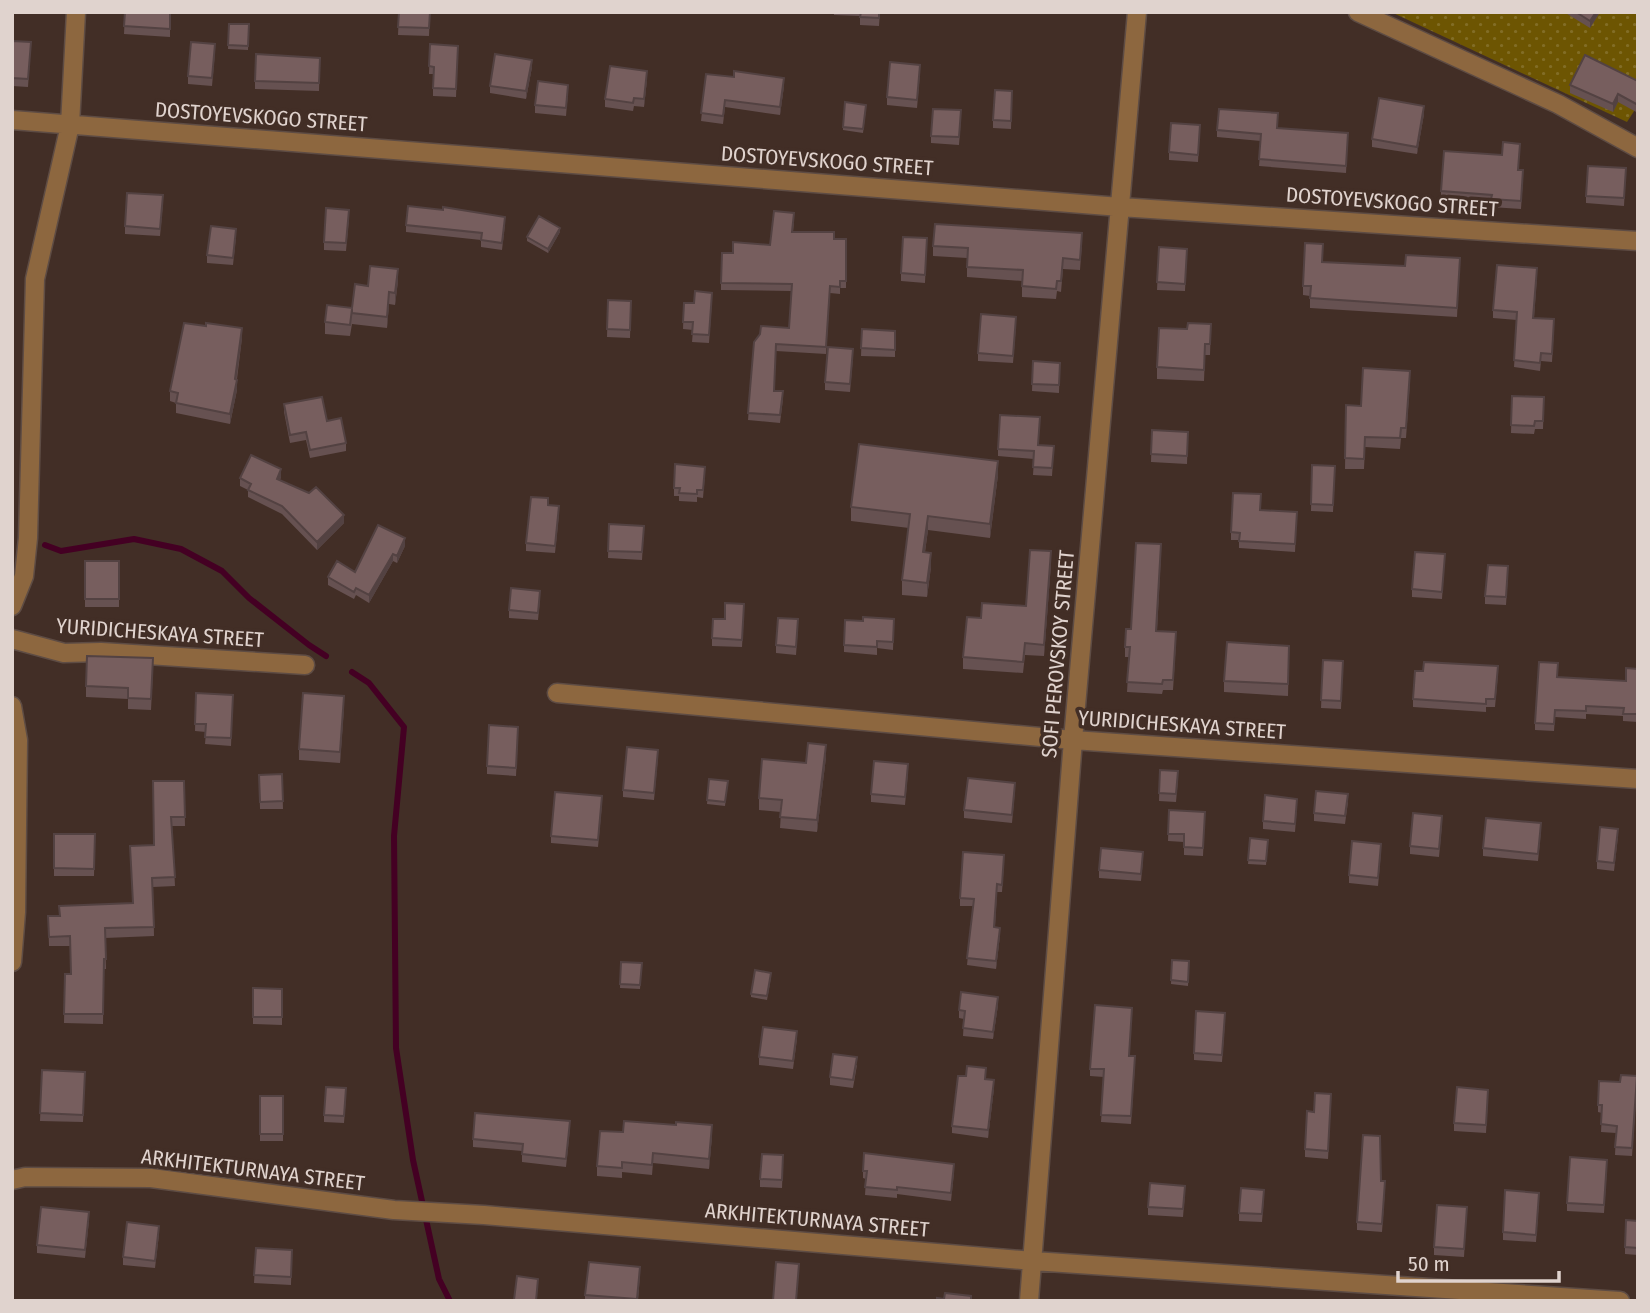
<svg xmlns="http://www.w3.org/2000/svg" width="1650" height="1313" font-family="'Fira Sans Condensed',sans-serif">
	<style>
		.garden { fill: url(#garden-dots) }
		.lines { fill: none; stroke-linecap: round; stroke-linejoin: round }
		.stream { stroke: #440023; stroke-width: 6 }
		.minor-casing { stroke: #5e4c44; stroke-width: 21 }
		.minor { stroke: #8d673f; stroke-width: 18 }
		.wall { fill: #665151 }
		.shaded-wall { fill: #534242 }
		.building { fill: #775e5e; stroke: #534242; stroke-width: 2 }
		.labels { text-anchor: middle; stroke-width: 7; stroke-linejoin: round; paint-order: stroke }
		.street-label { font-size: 21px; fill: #e0d3ce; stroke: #422e26 }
	</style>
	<defs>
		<pattern id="garden-dots" width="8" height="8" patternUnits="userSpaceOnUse" patternTransform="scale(1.75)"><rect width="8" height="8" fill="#6d5502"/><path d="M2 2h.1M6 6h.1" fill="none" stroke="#826d26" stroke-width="1.8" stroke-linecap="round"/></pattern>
	</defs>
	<rect width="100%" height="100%" fill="#422e26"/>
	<path class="garden" d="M1391,12H1638V105L1627,122Z"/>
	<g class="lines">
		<path class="stream" d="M45,545L61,551L134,539L181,549L222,571L249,598L309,645L326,656
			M352,672L369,683L404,727L394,836L396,1048L413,1160L439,1279L450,1301"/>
		<defs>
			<path id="minor" d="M1358,12L1558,104L1638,148
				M12,120L1120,207L1638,241
				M12,606L24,576L28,538L35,279L70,125L76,12
				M12,639L64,653L101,652L305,665
				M557,693L1073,740L1638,779
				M12,706L18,740L16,912L12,962
				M12,1180L25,1177L151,1178L394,1210L484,1215L1033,1261L1620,1301
				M1029,1301L1073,740L1137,12"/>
		</defs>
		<use href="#minor" class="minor-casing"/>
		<use href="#minor" class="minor"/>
	</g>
	<path class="wall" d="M125,12H170V37L124,34Z
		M399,12H430L429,36L398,35Z
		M834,12H880L879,26L860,25V16L834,15Z
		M1564,12H1600L1590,28Z
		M229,24H249L248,50L228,49Z
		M12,41L31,42L28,87L12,86Z
		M430,44L458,46L456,97L433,96V74H429Z
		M215,52L212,86L188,84V76Z
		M320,58L319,91L255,89V81Z
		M532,67L526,99L490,93V86Z
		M920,73L917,108L887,105V97Z
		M706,74L784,86L780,115L725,107L723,124L701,121Z
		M647,79L644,107L634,106L633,111L605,107V99Z
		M1638,81V113L1618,102L1613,112L1570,93V85Z
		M568,92L566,116L535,113V105Z
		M1012,99L1011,129L993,128V120Z
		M866,109L863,133L843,130V127Z
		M1424,114L1417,154L1372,147V139Z
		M961,118L959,145L931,143V136Z
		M1200,125L1198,162L1169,160V152Z
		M1278,128L1348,133L1346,173L1259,166L1261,141L1217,137V130Z
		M1626,168L1624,206L1586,203V196Z
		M1519,170L1523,178L1521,209L1491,207V202L1441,199V191Z
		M163,203L160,236L125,234V226Z
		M349,218L346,251L324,250V242Z
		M794,221L793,232L834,239H846V288H840V294L830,293L826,354L776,351L774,391L783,399L780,423L748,420L754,342L789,328L791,291L721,290V283L733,253L770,245Z
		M505,224L502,250L481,247V240L406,232V225Z
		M560,232L548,253L527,241V237Z
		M236,237L233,265L207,263V255Z
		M927,238L925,283L901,281V273Z
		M1082,243L1080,270L1063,269L1061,292L1057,291L1056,299L1022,297V281L967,277V258L933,256V246Z
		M1159,247L1187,249L1185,291L1157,290Z
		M1460,258L1457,317L1310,308V296L1303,295V286L1323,262L1405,266Z
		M1537,276L1534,318L1554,327L1552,362L1541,361L1540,371L1514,367L1517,320L1493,318V310Z
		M398,281L395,305L389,304L387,328L352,324L350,336L325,334V322L352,308L368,286Z
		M608,300L631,301L630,338L607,337Z
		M712,300L709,343L692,342L693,330L683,329L684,303H694Z
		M1211,324L1210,355H1205L1204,381L1157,379V367L1187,329Z
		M1016,325L1013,363L978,361V353Z
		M862,329L895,331V357L861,356Z
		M242,338L237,379V390L230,424L176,413V403L170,401V391Z
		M853,356L850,392L825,390V382Z
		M1033,361L1060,363L1059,393L1032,391Z
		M1410,381L1406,438H1401L1400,449L1365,447L1364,469H1345L1346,405L1361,406Z
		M1512,396L1544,397L1543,429H1535L1534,434L1511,433Z
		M284,404L327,421L346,443V451L310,458L306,440L290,443L284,412Z
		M1152,430L1188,432L1187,464L1151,462Z
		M1038,445L1054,446L1052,476L1033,475L1034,459L998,456V449Z
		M1312,465L1335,474L1333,512L1311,511Z
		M705,474L703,498L697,497V502L679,501V496H674V488Z
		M998,475L990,538L928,530L925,552L931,567L927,597L902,595V580L909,528L851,521V507Z
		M281,477L280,480L344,523L317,550L282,514L248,497V490L240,486V478Z
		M548,505L559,514L555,553L526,551V543Z
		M1261,510L1297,512L1295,552L1239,548V540H1231V532Z
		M609,524L644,526L642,560L608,558Z
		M405,546L397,563L393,561L369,603L356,595L354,599L328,585V577L355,572Z
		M1161,554L1157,631L1176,642L1173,690H1163L1162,694L1127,692L1129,657H1125V647Z
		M1445,554L1442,599L1412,597V589Z
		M85,561H119V607H85Z
		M1051,563L1044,656L1025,655L1023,673L963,669V657L981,618L1026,606Z
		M1508,574L1506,605L1485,604V596Z
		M540,599L538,620L509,618V610Z
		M744,612L742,647L712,646V638L725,619Z
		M894,619L893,650L877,648V655L844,652V645L863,621Z
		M798,627L796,655L776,653V645Z
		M1289,657L1288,696L1224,692V681Z
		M1323,660L1343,661L1341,709L1321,708Z
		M1638,669V722L1623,721V716L1586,714V719L1555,717L1554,731L1535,730V723L1558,677L1626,681Z
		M153,670L151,710L128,709V699L86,697V686Z
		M1423,671L1498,674L1495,707H1486V712L1413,707V699Z
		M196,693L233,695L231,746L205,744L206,732L195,731Z
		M344,707L340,763L299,760V749Z
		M518,735L516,776L487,774V766Z
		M658,757L654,800L623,797V790Z
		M826,757L817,832L780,828L781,812L759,810V798L806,763Z
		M1160,770L1178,779L1176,802L1159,801Z
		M908,772L905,805L871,802V794Z
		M282,774L283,809H260L259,775Z
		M709,779L728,781L725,806L707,804Z
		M184,781L185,826H172L175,886L153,887L154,936L105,938L106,969H104L103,1024L64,1023L65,974H71L70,946H49L48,916H59L132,903L154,845Z
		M1015,790L1012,823L964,818V810Z
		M1348,802L1345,824L1314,821V813Z
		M602,804L598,847L551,843V836Z
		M1297,806L1295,832L1263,829V821Z
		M1169,810L1205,812L1203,856L1184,855V842L1168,841Z
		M1442,824L1439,857L1410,854V846Z
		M1541,831L1538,861L1483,856V848Z
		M54,834H95L94,876H54Z
		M1618,836L1614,871L1597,869V861Z
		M1250,838L1268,840L1266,865L1248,864Z
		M1381,852L1378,886L1349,883V875Z
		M1143,860L1141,881L1099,878V870Z
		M1004,863L1002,892H997L995,927L1000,935L996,969L967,965L973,906H960V898Z
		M1172,960L1189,961L1188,986L1171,984Z
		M621,962L642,963L640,989L620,988Z
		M771,977L767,1000L751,997V994Z
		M253,988L282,989V1025L253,1024Z
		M998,1005L993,1039L963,1036L964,1019L959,1018V1010Z
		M1225,1021L1222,1062L1194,1060V1053Z
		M797,1039L793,1069L759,1065V1057Z
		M1130,1056L1135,1064L1131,1124L1101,1122L1104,1077L1090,1076V1069Z
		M857,1065L853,1088L830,1085V1077Z
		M42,1070L85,1072L83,1122L40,1121Z
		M986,1079L994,1088L988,1138L952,1133V1126Z
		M1637,1084L1632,1156L1615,1155L1616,1133L1601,1132L1602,1113L1598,1112V1105Z
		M260,1096H283V1141H260Z
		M346,1096L344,1123L324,1122V1115Z
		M1488,1097L1486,1133L1454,1131V1123Z
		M1331,1102L1328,1159L1305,1157V1149L1314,1112Z
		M570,1128L566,1167L522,1162V1151L473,1147V1139Z
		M623,1132L712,1136L709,1169L653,1163L652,1175L622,1172V1178L597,1176V1166Z
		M783,1163L782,1188L760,1187V1179Z
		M1607,1167L1604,1213L1567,1211V1203Z
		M863,1171L954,1172L951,1201L897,1194V1198L865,1195L866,1179L863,1178Z
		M1381,1181L1385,1189L1382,1232L1357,1230V1222Z
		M1185,1193L1183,1217L1148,1215V1207Z
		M1264,1197L1262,1222L1239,1221V1213Z
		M1539,1200L1536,1242L1503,1240V1232Z
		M1467,1207L1464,1257L1434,1255V1247Z
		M89,1220L85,1258L37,1253V1245Z
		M1638,1221V1255L1625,1254V1247Z
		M159,1234L155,1268L123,1265V1257Z
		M256,1248L292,1250L291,1285L254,1283Z
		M640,1275L638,1301H585V1295Z"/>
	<path class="shaded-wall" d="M1596,12H1600L1590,28V21Z
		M532,60V67L526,99V91Z
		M647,71V79L644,107V99Z
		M784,78V86L780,115V107Z
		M1618,94V102L1613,112V104Z
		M1424,106V114L1417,154V147Z
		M560,228V232L548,253V249Z
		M398,269V281L395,305V293Z
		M389,292V304L387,328V317Z
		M242,328V338L235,388L237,380V390L230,424V414Z
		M998,461V475L990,538V524Z
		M281,469V477L277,487V479Z
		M344,515V523L317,550V542Z
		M928,516V530L923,566V552Z
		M405,538V546L397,563V556Z
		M1051,551V563L1044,656V645Z
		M931,553V567L927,597V583Z
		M393,554V561L369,603V595Z
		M344,696V707L340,763V752Z
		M826,745V757L817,832V820Z
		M1000,928V935L996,969V961Z
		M998,997V1005L993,1039V1032Z
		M994,1080V1088L988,1138V1130Z
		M712,1125V1136L709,1169V1159Z"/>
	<path class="building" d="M125,12H170V29L124,26Z
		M399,12H430L429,28L398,27Z
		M861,12H879V18L860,17Z
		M1576,12H1596L1590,21Z
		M229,24H249L248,46L228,45Z
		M12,41L31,42L28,79L12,78Z
		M191,42L215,44L212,78L188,76Z
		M430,44L458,46L456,89L433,88L434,67L429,66Z
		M256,54L320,58L319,83L255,81Z
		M495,54L532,60L526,91L490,86Z
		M1585,55L1638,81V105L1618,94L1613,104L1570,85Z
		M890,62L920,65L917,100L887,97Z
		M610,66L647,71L644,99L634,98L633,103L605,99Z
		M734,71L784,78L780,107L725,100L723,116L701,113L706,74L734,77Z
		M538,81L568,85L566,108L535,105Z
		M995,90L1012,91L1011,121L993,120Z
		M1379,98L1424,106L1417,147L1372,139Z
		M845,102L866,105L863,129L843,127Z
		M933,109L961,110L959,137L931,136Z
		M1219,109L1278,113L1277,128L1348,133L1346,166L1259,159L1261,134L1217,130Z
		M1171,123L1200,125L1198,155L1169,152Z
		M1503,142L1520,144L1518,170H1523L1521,201L1491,199L1492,195L1441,191L1444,151L1502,155Z
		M1588,166L1626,168L1624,198L1586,196Z
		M127,193L163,195L160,229L125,226Z
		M408,206L443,210V207L505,217L502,243L481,240L482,233L406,225Z
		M326,208L349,210L346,243L324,242Z
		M774,211L794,213L792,232H834V239H846V281H840V287L830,286L826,347L776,344L774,391H783L780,415L748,413L754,342L760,334L761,326L789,328L792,284L721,283L722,253H733V242L770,245Z
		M539,216L560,228L548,249L527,237Z
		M935,224L1082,233L1080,260L1063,258L1061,281H1057L1056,289L1022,286L1023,270L967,267L968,248L933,246Z
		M211,226L236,229L233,258L207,255Z
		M903,237L927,238L925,275L901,273Z
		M1305,243L1323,244L1322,262L1405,266L1406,255L1460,258L1457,308L1310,298L1311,286H1303Z
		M1159,247L1187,249L1185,284L1157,282Z
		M1497,265L1537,268L1533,318L1554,319L1552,354L1541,353L1540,363L1514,360L1517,312L1493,310Z
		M370,266L398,269L395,293L389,292L387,317L352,313V309L350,325L325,322L327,305L352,308L355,284L368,286Z
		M695,291L712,293L709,335L692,334L693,322H683L684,303H694Z
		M608,300L631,301L630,330L607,329Z
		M981,314L1016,317L1013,356L978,353Z
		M184,323L206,326V323L242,328L235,379L237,380L230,414L176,403L178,393L170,391Z
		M1188,323L1211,324L1210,344H1205L1204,370L1157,367L1159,328L1187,329Z
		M862,329L895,331V350L861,348Z
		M828,347L853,349L850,384L825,382Z
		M1033,361L1060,363L1059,385L1032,384Z
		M1363,368L1410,371L1406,428H1401L1400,438L1365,437L1364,459L1345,458L1346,405L1361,406Z
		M1512,396L1544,397L1543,421H1535L1534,426L1511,425Z
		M322,397L327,421L341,418L346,443L310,450L306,432L290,435L284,404Z
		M1000,415L1040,417L1038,445L1054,446L1052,468L1033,467L1034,451L998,449Z
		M1152,430L1188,432L1187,456L1151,454Z
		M859,444L998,461L990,524L928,516L923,552L931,553L927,583L902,580L910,514L851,507Z
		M251,455L281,469L277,479L309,493L316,487L344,515L317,542L282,506L248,490L251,484L240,478Z
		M675,464L705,467L703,490H697V494L679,493L680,488H674Z
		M1312,465L1335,466L1333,505L1311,504Z
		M1233,493L1261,494L1260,510L1297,512L1295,544L1239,541L1240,533L1231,532Z
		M531,497L548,498V505L559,506L555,546L526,543Z
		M609,524L644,526L642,552L608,551Z
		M378,525L405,538L397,556L393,554L369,595L356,588L354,592L328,577L337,561L355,572Z
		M1136,543L1161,544L1156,631L1176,632L1173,680H1163L1162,684L1127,682L1130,647H1125L1126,629H1131Z
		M1030,550L1051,551L1044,645L1025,643L1023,662L963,657L967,617L981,618L982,603L1026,606Z
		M1415,552L1445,554L1442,592L1412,589Z
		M85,561H119V599H85Z
		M1488,565L1508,566L1506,597L1485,596Z
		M511,588L540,591L538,613L509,610Z
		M725,603L744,604L742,640L712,638L713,619H725Z
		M863,617L894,619L893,642L877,641V647L844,645L845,620L863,621Z
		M778,618L798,619L796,647L776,645Z
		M1227,642L1289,646L1288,684L1224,681Z
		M87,656L153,658L151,699L128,698V688L86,686Z
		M1323,660L1343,661L1341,701L1321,700Z
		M1424,662L1498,666L1495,699H1486V704L1413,699L1415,671H1423Z
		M1539,662L1558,663L1557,677L1626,681V668L1638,669V714H1623L1624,708L1586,706V711L1555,710L1554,724L1535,723Z
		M196,693L233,695L231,738L205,737L206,724H195Z
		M303,693L344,696L340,752L299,749Z
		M489,725L518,727L516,768L487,766Z
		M808,743L826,745L817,820L780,817L782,800L759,798L762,759L806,763Z
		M627,747L658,750L654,793L623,790Z
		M874,761L908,764L905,797L871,794Z
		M1160,770L1178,771L1176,794L1159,793Z
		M282,774L283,801L260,802L259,775Z
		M968,778L1015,783L1012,815L964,810Z
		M709,779L728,781L725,802L707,800Z
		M153,781H184L185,817H171L175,877L152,878L154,927L105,928L106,959H104L103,1014H64L65,974H71L70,936L49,937L48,916H60L59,906L133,903L130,846L154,845Z
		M1316,791L1348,794L1345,816L1314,813Z
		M555,792L602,796L598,840L551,836Z
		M1265,795L1297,799L1295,824L1263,821Z
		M1169,810L1205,812L1203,848L1184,847V834H1168Z
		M1413,813L1442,816L1439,849L1410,846Z
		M1486,818L1541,823L1538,854L1483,848Z
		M1600,827L1618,829L1614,863L1597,861Z
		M54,834H95L94,869L54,868Z
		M1250,838L1268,840L1266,861L1248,860Z
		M1352,841L1381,844L1378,878L1349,875Z
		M1101,848L1143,852L1141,874L1099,870Z
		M963,852L1004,855L1002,885L997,884L994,927L1000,928L996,961L967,958L974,899L960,898Z
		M1172,960L1189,961L1188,982L1171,980Z
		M621,962L642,963L640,985L620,984Z
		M755,970L771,973L767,996L751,994Z
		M253,988L282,989V1017H253Z
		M961,992L998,997L993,1032L963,1028L965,1011L959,1010Z
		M1095,1005L1132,1008L1129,1056H1135L1131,1116L1101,1115L1104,1069H1090Z
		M1196,1011L1225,1013L1222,1055L1194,1053Z
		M763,1027L797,1031L793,1061L759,1057Z
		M833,1054L857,1057L853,1080L830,1077Z
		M967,1066L986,1068L985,1079L994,1080L988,1130L952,1126L958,1076H966Z
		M42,1070L85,1072L83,1115L40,1113Z
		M1621,1075L1637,1076L1632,1148L1615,1147L1617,1126L1601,1124L1602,1105H1598L1599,1081L1620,1082Z
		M326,1087L346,1088L344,1116L324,1115Z
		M1457,1087L1488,1090L1486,1125L1454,1123Z
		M1315,1093L1331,1094L1328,1151L1305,1149L1307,1111L1314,1112Z
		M260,1096H283V1134H260Z
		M475,1113L570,1121L566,1159L522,1154L523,1144L473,1139Z
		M624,1121L676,1125V1122L712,1125L709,1159L653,1153L652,1165L622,1162V1168L597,1166L600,1131L623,1132Z
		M1363,1135L1380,1136L1381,1181H1385L1382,1224L1357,1222Z
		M864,1153L954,1164L951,1193L897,1187V1190L865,1187L867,1171H863Z
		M762,1154L783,1155L782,1180L760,1179Z
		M1570,1157L1607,1160L1604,1205L1567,1203Z
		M1150,1183L1185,1186L1183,1209L1148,1207Z
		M1241,1188L1264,1190L1262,1214L1239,1213Z
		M1505,1190L1539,1193L1536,1235L1503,1232Z
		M1437,1205L1467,1207L1464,1249L1434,1247Z
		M41,1207L89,1212L85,1250L37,1245Z
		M1626,1220L1638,1221V1248L1625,1247Z
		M127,1222L159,1226L155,1261L123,1257Z
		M256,1248L292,1250L291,1277L254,1275Z
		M589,1262L640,1267L637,1299L585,1295Z
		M776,1262L799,1264L796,1301H773Z
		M517,1276L538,1279L536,1301L514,1300Z
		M945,1293L971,1296V1301H937V1298L944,1299Z"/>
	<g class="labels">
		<g class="street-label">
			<text transform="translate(261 117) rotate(4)" y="7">DOSTOYEVSKOGO STREET</text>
			<text transform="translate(827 161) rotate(4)" y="7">DOSTOYEVSKOGO STREET</text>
			<text transform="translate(1392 202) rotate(4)" y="7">DOSTOYEVSKOGO STREET</text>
			<text transform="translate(160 633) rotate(4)" y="7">YURIDICHESKAYA STREET</text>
			<text transform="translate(1058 654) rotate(-85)" y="7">SOFI PEROVSKOY STREET</text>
			<text transform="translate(1182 725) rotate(4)" y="7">YURIDICHESKAYA STREET</text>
			<text transform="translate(253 1170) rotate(7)" y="7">ARKHITEKTURNAYA STREET</text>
			<text transform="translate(817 1220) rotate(5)" y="7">ARKHITEKTURNAYA STREET</text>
		</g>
	</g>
	<rect width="1650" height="1313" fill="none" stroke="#e0d3ce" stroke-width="28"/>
	<path d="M1398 1271v10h161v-10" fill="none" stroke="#e0d3ce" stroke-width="3.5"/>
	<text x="1408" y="1271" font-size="21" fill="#e0d3ce" stroke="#422e26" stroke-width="5" paint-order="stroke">50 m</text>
</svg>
